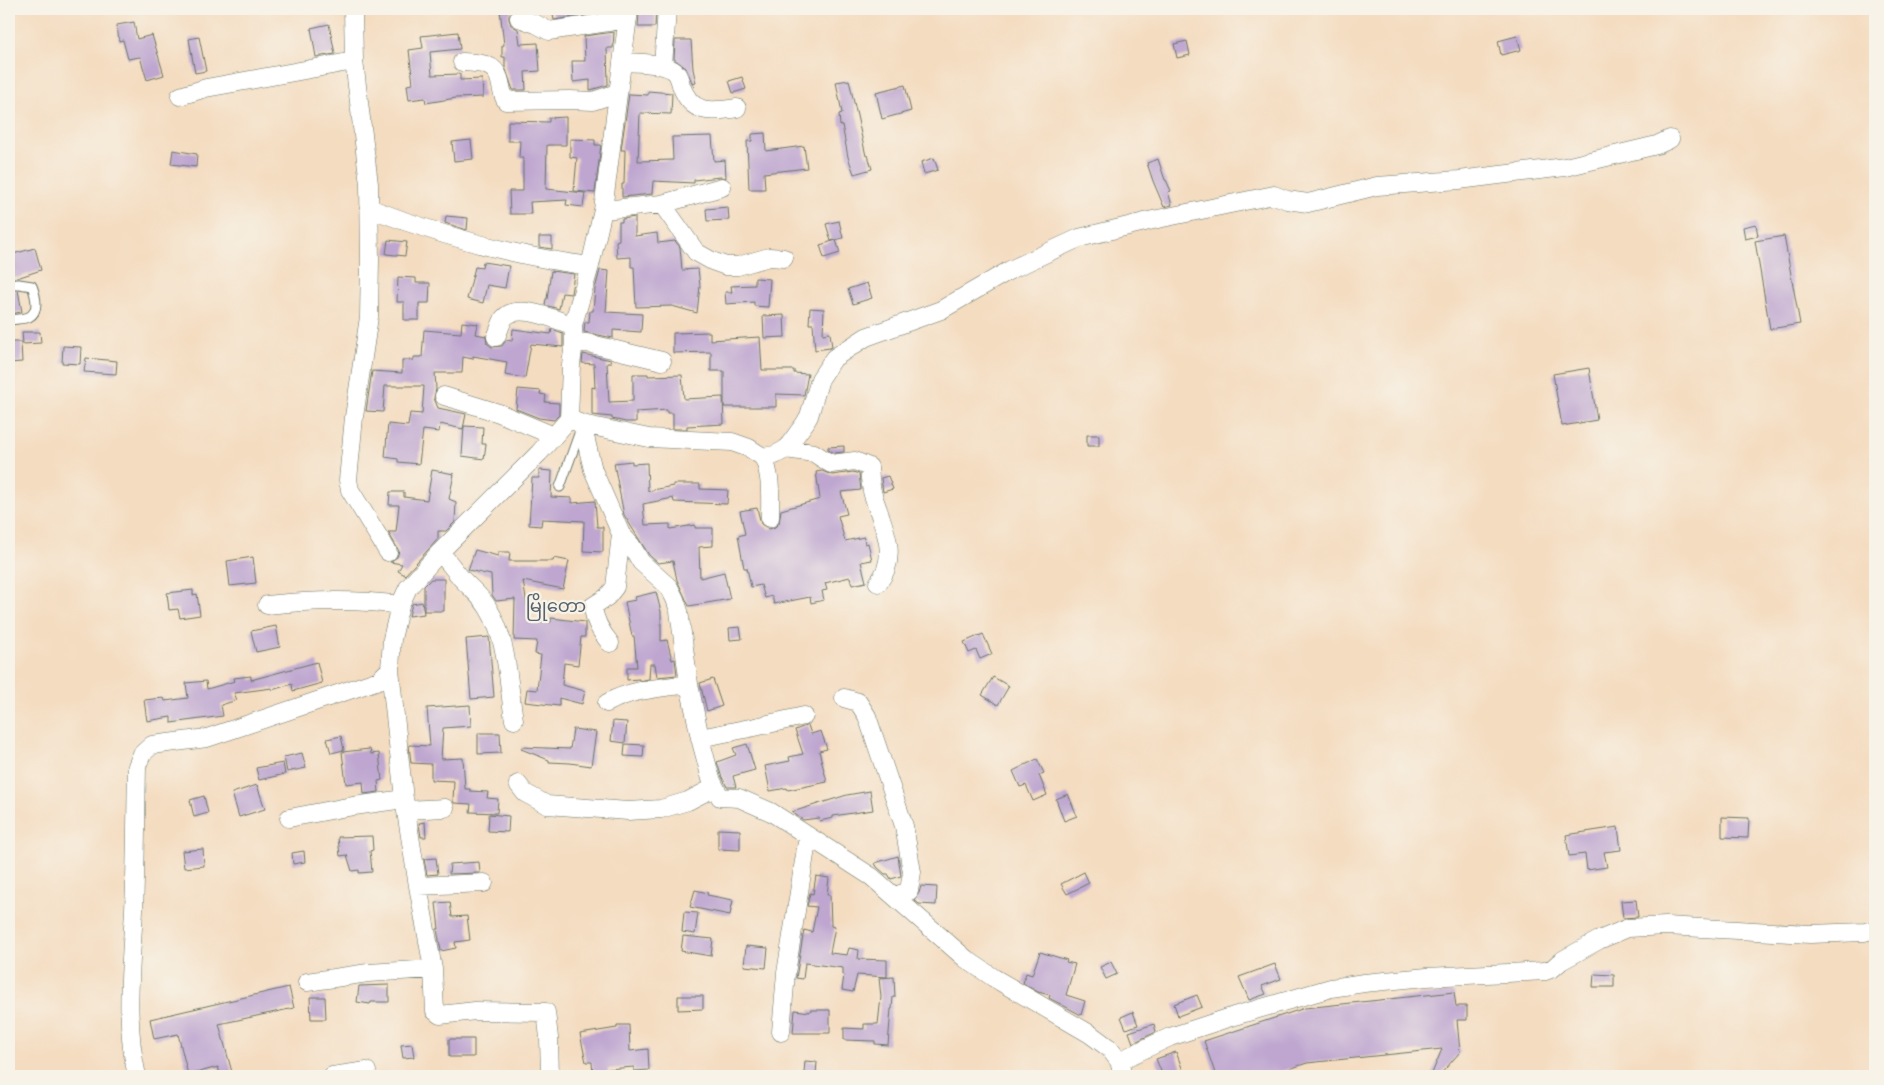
<svg xmlns="http://www.w3.org/2000/svg" width="1884" height="1085" font-family="'Patrick Hand','Noto Sans Myanmar',sans-serif">
	<style>
		.building { fill: #bea6d0 }
		.lines { fill: none; stroke-linecap: round; stroke-linejoin: round }
		.service-casing { stroke: #6a7565; stroke-width: 11 }
		.minor-casing { stroke: #6a7565; stroke-width: 19 }
		.service { stroke: #fff; stroke-width: 9 }
		.minor { stroke: #fff; stroke-width: 18 }
		.labels { text-anchor: middle; stroke-width: 4.5; stroke-linejoin: round; paint-order: stroke }
		.quarter-label { font-size: 18px; fill: #57626b; stroke: #f7f3e8 }
	</style>
	<rect width="100%" height="100%" fill="#f7f3e8"/>
	<filter id="ink" filterUnits="userSpaceOnUse"><feTurbulence type="fractalNoise" baseFrequency=".02" numOctaves="2"/><feDisplacementMap in="SourceGraphic" scale="10" xChannelSelector="R" yChannelSelector="G"/><feConvolveMatrix kernelMatrix="1 2 1 2 8 2 1 2 1" color-interpolation-filters="sRGB"/></filter>
	<filter id="wash" filterUnits="userSpaceOnUse"><feTurbulence type="fractalNoise" baseFrequency=".0096" numOctaves="4" result="noise"/><feDisplacementMap in="SourceGraphic" scale="20" xChannelSelector="R" yChannelSelector="G"/><feGaussianBlur stdDeviation="1.12" result="paint"/><feColorMatrix in="noise" values="0 0 0 0 0 0 0 0 0 0 0 0 0 0 0 0 0 1.4 0 .05"/><feComposite in="paint" operator="in"/></filter>
	<g filter="url(#wash)">
		<rect width="100%" height="100%" fill="#f4dcc0"/>
		<g id="blocks">
			<path class="building" d="M500,9H514L509,14V19L511,25L518,29L520,44L538,43L540,71L525,72L526,90H513L505,67V57H502V46L504,45Z
				M552,9H613V11L554,20Z
				M643,9H656L655,27H638L639,14H643Z
				M134,22L137,39L152,35L164,75L147,80L140,57L128,59L123,40L119,41L117,25Z
				M329,24L335,54L316,57L311,28Z
				M458,32L460,49L430,52L432,75L460,74V80L482,79L483,97L456,98L426,103L425,98L409,100L407,85L413,84L409,50L423,48L421,36Z
				M614,32L613,48H607L608,85L590,90V80L573,82L572,61H585L584,36Z
				M1517,36L1521,50L1501,55L1498,41Z
				M199,37L206,71L195,73L189,39Z
				M675,40H691L693,69L696,83H693L694,87L686,68L674,59Z
				M1187,41L1190,55L1177,58L1174,44Z
				M742,77L746,89L733,93L729,81Z
				M849,80L866,156L868,155L872,169L854,174L848,157L842,125L840,126L839,114L842,113L836,82Z
				M905,85L911,111L882,119L876,92Z
				M648,91L672,93L671,114L640,113L638,161L673,160L672,137L712,136L714,161L725,160L726,178L720,177L694,180V183L653,181L652,194L622,197V184H624L625,150H621L629,94L648,95Z
				M566,117V145H547L546,189L585,193L583,207L566,205L567,200L530,202L531,214H510L509,191H523V158H519L520,141H508V121L549,122V118Z
				M765,133L766,151L804,146L807,168L764,173L765,189H749L747,141H752V134Z
				M570,139L595,140V145H601L595,193L574,191L577,158L570,157Z
				M471,140L473,159L454,161L452,142Z
				M173,150L197,154L196,167L171,164Z
				M934,158L938,170L924,174L921,162Z
				M1158,159L1165,180H1166L1171,191L1168,192L1172,205L1164,207L1153,181L1147,163Z
				M728,207L729,220L707,221L706,209Z
				M446,216L468,218L467,230L445,223Z
				M635,217V236L657,233L658,243L675,241L680,247L682,270L698,269L700,286L697,313L672,306L636,307L634,267H631V257L617,258L616,241L619,240V222H622V219Z
				M839,221L843,238L831,241L826,224Z
				M1756,224L1758,236L1745,239L1743,227Z
				M1784,236L1800,324L1770,329L1755,241Z
				M539,237H552V249L539,247Z
				M388,240L407,242L405,256L386,254Z
				M836,240L840,253L824,258L820,245Z
				M35,248L41,270L17,278H9V255Z
				M483,262L509,266L505,288L487,285L483,303L467,299L475,267L482,268Z
				M600,270L609,271L606,312L642,314L641,332L613,330V338L584,332L585,322H589L590,311H593L595,289Z
				M551,271L574,274L571,294L562,293L559,309L545,305L546,299H547Z
				M398,277L416,278V283H430L429,303H419V320H404V302H397Z
				M755,278L770,279L768,307L754,306V302L726,304L725,292H732L731,286L755,285Z
				M867,283L872,298L853,304L848,289Z
				M9,290H18L22,312L9,314Z
				M810,308L824,309L823,334L830,333L832,347L830,348L815,350L813,324H809Z
				M784,315L785,337L764,338L763,316Z
				M462,322L478,324L476,334L486,336L487,343L492,347L502,346L506,340L512,341L513,329L551,334L552,329L563,333V347L531,344L525,378L505,375L507,362L473,356V359L463,357L462,373H435L436,389L434,398L438,408L466,414L463,429L440,424L439,432L423,430L419,464L398,462V459L385,457L388,424L408,426L410,413L422,414L424,386H385L383,412L366,411L372,371L402,373V360H414V357H422L424,330L461,333Z
				M22,332H40L41,343L23,344Z
				M710,332V340L760,337L762,370H794V373L808,374L804,395L776,394V407H724V371H711V352L673,353V333Z
				M9,342H21L22,362L9,363Z
				M63,346L81,347L80,364L62,363Z
				M583,354L611,360V363H607L609,402L633,401V374H648V376L682,375L684,399L723,397L724,424L687,426V429H673V413H667V410L636,412V422H626L612,419V417L592,415V387L595,388L594,364L582,363Z
				M86,358L117,361L116,374L84,372Z
				M1589,368L1597,420L1562,426L1553,374Z
				M518,389L541,391L540,394L546,395L545,402L559,403V415L554,420L539,418L516,409Z
				M464,426L483,427L482,444H486L484,459L462,456Z
				M1087,435H1099V446H1087Z
				M844,446V452L834,453L828,450V447Z
				M632,461V464L647,463L648,491L673,486V484H700V489L728,490L727,504L674,502L673,498L643,504L645,525L670,524V529L695,525V528H713V546L699,547L700,578L724,572L730,599L689,606L677,580L673,561L658,563L649,555L624,515L615,469L614,463Z
				M432,470L454,474L449,499L456,502L455,522L446,531H438V539L405,575L398,571L402,564L390,562L397,557L399,551L388,532H396L399,505H389L390,492H404V497L427,500Z
				M539,470L552,471L551,497L572,498V503L595,501L597,527H603V552L583,551L584,521L542,519L541,526L529,525L532,478H539Z
				M822,471L832,475L853,472L859,474L861,490L841,492L847,514L838,516L845,541L864,537L865,544L868,543L872,560L861,562L866,582L852,585L850,577L825,583L827,590L822,591L824,600L811,603L810,597L774,604L772,596L765,598L761,585L751,587L747,568H744L738,536L745,534L740,511L757,508L761,524L769,529L775,527L779,523L781,510L820,499L816,472Z
				M888,476L893,489L883,492L881,478Z
				M475,550L498,556V552H510L509,561H553L554,558L569,561L563,589L523,581L528,611V622H551V618L585,622V637H581L578,665L564,663L562,685L585,691L582,704L559,698V706L525,702L527,689L537,690L541,655L535,654L537,641L514,640L515,599L496,601L492,595L491,575L468,570Z
				M253,557L256,583L230,586L227,561Z
				M431,579H444V611H424V586Z
				M193,590V595L197,594L200,615L180,618L178,609L169,610L167,593Z
				M656,592L661,612V641L667,640L672,660L675,659L677,675L657,677L655,664H650L649,679L639,681V679L627,680V667H637L634,636H632L625,602L636,600L635,597Z
				M422,602L424,614L409,616L412,604Z
				M276,626L280,647L256,652L251,631Z
				M740,627L742,639L730,640L729,628Z
				M983,634L992,654L980,659L976,650L969,653L964,642Z
				M489,637L494,697L471,699L466,639Z
				M317,662L322,683L293,691L292,684L272,690V688L234,693L237,700L221,705L223,716L171,723V717L147,721L144,700L164,698L165,701L188,698L186,683L206,681L207,689L235,681L234,678L251,676V680Z
				M993,677L1009,686L998,705L982,695Z
				M713,679L722,706L707,711L700,683Z
				M470,705L471,726L443,728L441,759L463,758L465,789H470V791L488,792L487,798L498,799L497,813L470,812L471,804L454,803L453,801L454,781L431,780V764L411,763L409,745L430,746L427,708Z
				M613,721L627,722L625,743L611,741Z
				M808,725L811,734L821,731L827,749L819,751L827,782L788,790L787,788L770,791L765,766L790,761L789,757L803,754L795,730Z
				M573,729L596,732L591,766L570,763L549,762V760L521,749L522,747L570,749Z
				M478,733H500L501,753L478,754Z
				M341,736L344,750L331,753L327,739Z
				M625,744L644,745L643,757L624,756Z
				M747,744L755,770L733,776L736,787H727L721,775L717,762L736,755L733,748Z
				M370,749L371,754L379,753L382,780L378,781L379,792L364,794L363,782L346,784L342,752Z
				M302,753L306,768L287,772L284,757Z
				M1037,759L1044,773L1039,775L1047,795L1033,801L1026,785L1020,787L1013,771Z
				M283,763L285,774L259,780L256,768Z
				M257,785L265,809L239,817L232,793Z
				M870,791L873,810L833,816V818L820,821L819,818L803,820L792,812L847,795Z
				M1068,794L1077,816L1064,821L1056,799Z
				M204,796L208,813L194,817L190,800Z
				M489,814L509,816L508,832L488,831Z
				M1722,817L1749,818L1748,838L1722,837Z
				M425,822L426,837H421L419,823Z
				M1618,827L1621,850L1604,852L1607,867L1587,870L1585,854L1569,856L1566,835Z
				M718,829L740,830V850L718,849Z
				M372,836L373,850L370,851L372,872L359,873V870L352,871L347,855L340,856L338,837Z
				M203,849L204,866L184,868L182,851Z
				M304,851L305,862L293,864L292,853Z
				M898,856L901,876L891,879L888,874H885L877,867L875,863Z
				M436,858L438,874L427,875L424,859Z
				M479,862L480,873L449,874L450,864Z
				M1084,872L1089,883L1067,894L1061,884Z
				M816,876L829,878L827,895H830L831,926L835,927L830,953L847,955L849,948L859,950L858,959L887,960V977L857,975L853,992L842,990L844,975H843V968L805,963L803,979L796,978L804,930L812,932L817,907L807,906L810,893L813,894Z
				M921,886L937,887L936,905L919,904L914,900L919,893Z
				M695,890L708,893L707,895L733,900L730,915L690,907Z
				M1636,900L1638,917L1623,918L1621,901Z
				M450,902L452,917L467,916L470,940L455,942L456,948L441,951L437,929H439L436,903Z
				M684,912L698,913L695,934L682,932Z
				M683,936L713,939L711,956L681,951Z
				M746,946L768,948L766,968L744,966Z
				M1040,952L1067,960L1066,962L1075,964L1066,995L1085,1001L1081,1015L1049,998L1050,995L1038,992L1023,983L1026,973L1032,975Z
				M1111,962L1117,974L1106,979L1100,967Z
				M1275,964L1281,979L1262,986L1266,994L1249,1000L1239,977Z
				M1594,974L1614,975V987H1593Z
				M894,977L895,997H893L892,1009H891L888,1045L875,1044V1041L844,1040V1028L864,1029V1024H878L881,997L879,978Z
				M389,985V1002H371L370,1004L357,1002L359,986Z
				M289,987L294,1008L219,1024L233,1076H221L218,1067L188,1075L178,1034L154,1039L150,1019Z
				M1454,992L1456,1006H1467V1020H1457L1460,1052L1439,1076H1431L1442,1049L1307,1063L1268,1076H1216L1204,1041L1305,1008Z
				M1197,995L1202,1007L1178,1016L1174,1004Z
				M678,996H703V1009L678,1010Z
				M310,997H325L326,1019H311Z
				M795,1010L810,1012V1010H830V1033H793Z
				M1133,1012L1138,1025L1126,1029L1121,1017Z
				M1154,1024L1156,1032L1133,1043L1129,1032Z
				M617,1025H629L630,1051L648,1049L649,1070L634,1071V1067L608,1069V1076H593L592,1062H586L580,1034L617,1028Z
				M449,1039H474V1057H449Z
				M412,1044L414,1057L403,1058L401,1045Z
				M1176,1052L1185,1076H1163L1156,1059Z
				M805,1061L817,1062L816,1074L804,1073Z"/>
		</g>
	</g>
	<g filter="url(#ink)">
		<use href="#blocks" fill-opacity="0" stroke="#6a7565" stroke-width="1"/>
		<g class="lines">
			<defs>
				<path id="service" d="M9,284H19L32,286C35,294 40,311 29,317C24,319 15,319 9,320
					M560,487L580,431"/>
				<path id="minor" d="M353,9L354,61L369,184L370,260L369,317L354,417L348,480L350,490L388,552
					M519,18L536,24L549,31L628,19
					M462,62C476,63 494,62 499,78C502,87 501,93 506,101L570,100L593,101L617,93
					M622,62C637,63 658,62 671,69C678,72 679,78 681,85C691,115 711,112 737,108
					M663,66L667,9
					M180,96L206,88L354,61
					M662,204L696,252L712,261L726,266H738L769,257L784,258
					M369,208C441,236 514,256 590,266
					M603,210L662,204L722,187
					M496,337C499,331 501,323 504,318C518,302 555,320 573,325
					M574,343H587L662,361
					M444,396L499,413L554,436
					M574,421L582,424L593,470L621,534L631,545L641,562L669,587L675,599L679,611L689,684L700,738L711,779L720,797L739,798L771,812L872,877L966,959L994,978L1090,1034L1109,1048L1119,1061L1123,1076
					M582,424L649,438L732,442L749,448L763,457L775,455L786,449L805,423L809,416L820,379L834,358L866,337L941,310L1010,270L1079,238L1153,220L1274,195L1287,200L1308,203L1377,186L1459,180L1565,167L1657,145L1670,139
					M786,449L814,453L831,464L855,461L869,467C870,477 870,488 874,498C883,526 900,556 878,583
					M763,457C772,476 770,497 770,518
					M440,552C448,561 454,570 462,579C471,589 481,596 488,608C508,640 508,683 514,720
					M267,605C314,600 354,599 400,605
					M610,643C601,632 594,621 593,606L607,597L615,587L621,534
					M390,669L404,799L418,886
					M844,698L858,702L867,716L904,826L912,872L909,891L895,896
					M607,703C632,689 661,688 689,684
					M700,738L755,727L804,716
					M518,784L525,793L547,805L628,811L661,809L688,801L715,787
					M406,810L445,808
					M289,818L347,807L404,799
					M484,883L418,886L433,969L435,1011L440,1015L475,1011L546,1012L549,1038L550,1076
					M307,982L368,973L433,969
					M781,1032L786,973L808,836
					M1119,1061L1170,1037L1234,1016L1331,988L1364,983L1427,977L1545,971L1553,968L1561,961L1599,940L1628,928L1666,926L1810,934L1865,932L1875,929
					M137,1076C124,1020 131,967 134,910C136,862 136,814 137,766L142,754L152,745L207,738L379,680L390,669L392,639L400,605L408,588L440,552L539,453L569,419L571,365L574,343L573,325L590,266L603,210L629,9
					M332,1076L367,1071"/>
			</defs>
			<use href="#service" class="service-casing"/>
			<use href="#minor" class="minor-casing"/>
			<use href="#service" class="service"/>
			<use href="#minor" class="minor"/>
		</g>
	</g>
	<g class="labels">
		<g class="quarter-label">
			<text x="556" y="612">မြိုတော</text>
		</g>
	</g>
	<rect width="1884" height="1085" fill="none" stroke="#f7f3e8" stroke-width="30"/>
</svg>
